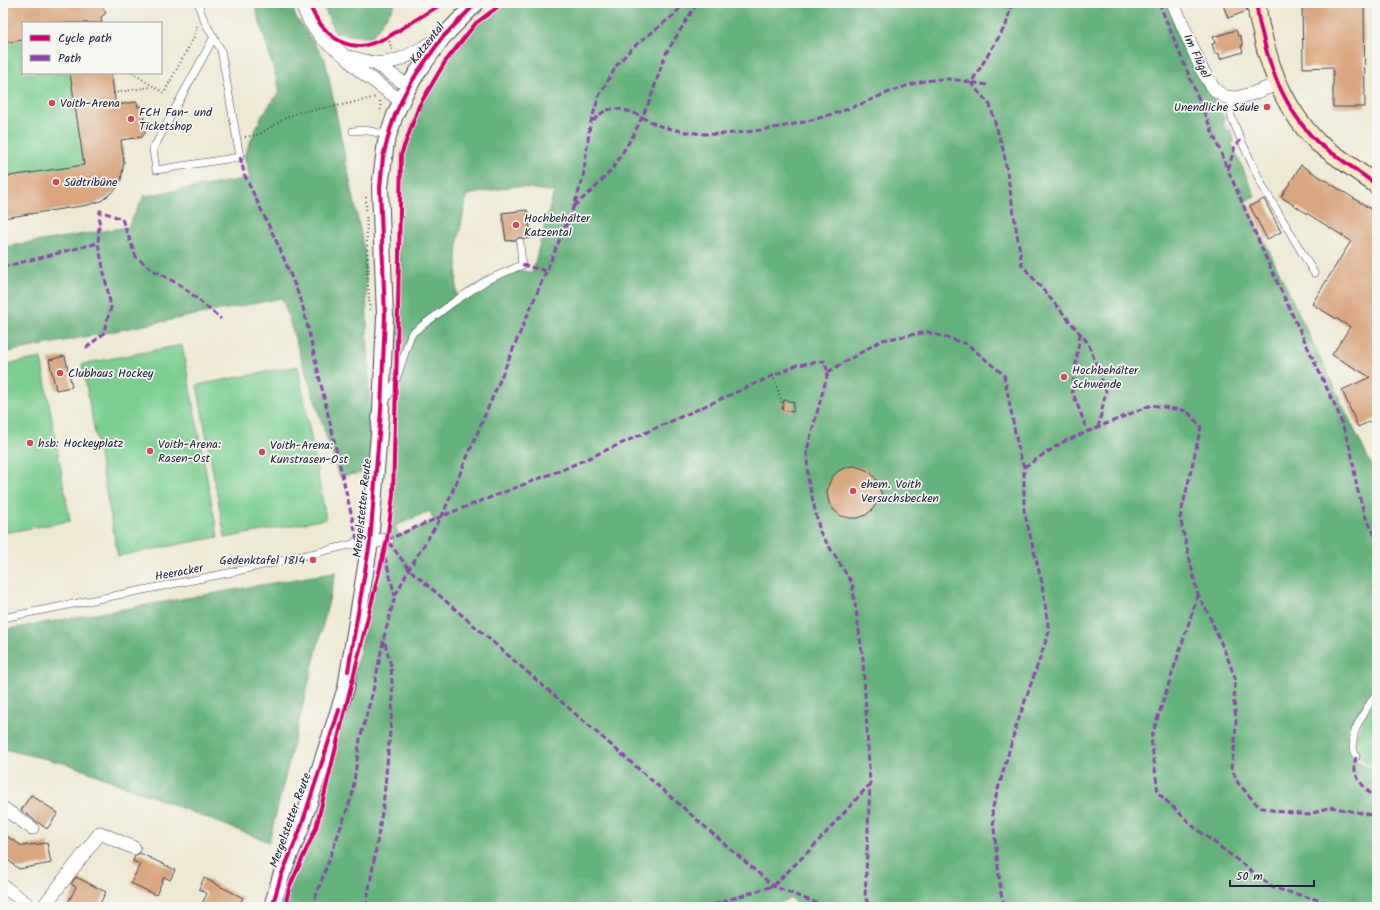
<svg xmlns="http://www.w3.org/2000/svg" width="1380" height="910" font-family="Kalam,sans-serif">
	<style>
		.green { fill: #7dcf91; stroke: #507866 }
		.forest { fill: #66b27b; stroke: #446a5b; fill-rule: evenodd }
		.building { fill: #d9a67d }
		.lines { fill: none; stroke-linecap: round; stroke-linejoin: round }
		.service-casing { stroke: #414052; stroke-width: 8 }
		.minor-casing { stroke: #414052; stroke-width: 14 }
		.tertiary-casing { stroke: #414052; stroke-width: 18 }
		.secondary-casing { stroke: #414052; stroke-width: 20 }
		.path { stroke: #414052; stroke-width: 2; stroke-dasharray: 1 3; stroke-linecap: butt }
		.service { stroke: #fff; stroke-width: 7 }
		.minor { stroke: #fff; stroke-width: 13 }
		.tertiary { stroke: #fff; stroke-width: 16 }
		.secondary { stroke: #f7e9c3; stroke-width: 18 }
		.quiet { stroke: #8e44ad; stroke-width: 3; stroke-dasharray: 6 3; stroke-linecap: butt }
		.cycleway-casing { stroke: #f6f6f2; stroke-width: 6 }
		.cycleway { stroke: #d6006c; stroke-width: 4 }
		.poi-dot { fill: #d1495b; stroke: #f6f6f2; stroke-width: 1.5 }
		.labels { text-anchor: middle; stroke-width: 3.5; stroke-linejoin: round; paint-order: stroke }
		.street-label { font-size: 12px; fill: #22223b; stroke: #f6f6f2 }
		.poi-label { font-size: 12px; fill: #22223b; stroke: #f6f6f2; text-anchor: start }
	</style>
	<rect width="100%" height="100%" fill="#f6f6f2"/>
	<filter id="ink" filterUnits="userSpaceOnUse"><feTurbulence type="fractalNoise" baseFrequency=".025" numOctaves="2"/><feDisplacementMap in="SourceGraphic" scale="8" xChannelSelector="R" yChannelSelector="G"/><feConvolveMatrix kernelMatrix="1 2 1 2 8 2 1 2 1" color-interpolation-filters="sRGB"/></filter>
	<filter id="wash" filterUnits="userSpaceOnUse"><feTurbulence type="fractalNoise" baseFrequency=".012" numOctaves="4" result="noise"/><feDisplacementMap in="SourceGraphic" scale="16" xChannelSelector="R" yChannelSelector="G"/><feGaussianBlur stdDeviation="0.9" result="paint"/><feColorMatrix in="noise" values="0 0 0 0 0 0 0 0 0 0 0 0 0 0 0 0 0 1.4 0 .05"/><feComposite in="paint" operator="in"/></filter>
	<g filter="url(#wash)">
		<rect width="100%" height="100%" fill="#eee9d3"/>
		<path class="green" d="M3,3H100L106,13L101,17L23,23V73H97L109,149L122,147C126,175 121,194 92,204L3,218Z
			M182,345L218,537L118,556L82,364Z
			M41,358L70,521L3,533V365Z
			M298,366L326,519L225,538L197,385Z
			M1377,696V767C1370,764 1363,761 1359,755C1348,738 1369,710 1377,696Z"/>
		<path class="forest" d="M254,3H292L295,16L325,59L365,254L372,472L339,476L282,298L3,353V247L128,227L144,196L250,178L244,156L261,117L280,91Z
			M322,3H396L371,38L335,33Z
			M503,3H1168L1202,78L1225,120L1222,122L1227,131L1230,130L1234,140L1232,144L1255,196L1245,201L1377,477V688L1354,728L1352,755L1357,761L1377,772V907H797L792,898L770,907H285L289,888L316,828L387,540L393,495L398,309L401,155L419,106L445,62L476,23ZM515,186L554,192L532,273L511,268L456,296L458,240L467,195ZM430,511L434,521L399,535L395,526Z
			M336,572L269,842L68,764L3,749V630Z"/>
		<g id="blocks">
			<path class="building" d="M3,3H100L106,13L101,17L102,23H23V40L3,43Z
				M1228,3H1244L1247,11L1228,18L1223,5Z
				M1302,3H1364L1365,107H1333V67L1303,68Z
				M1236,30L1238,36L1240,35L1243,45L1241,46L1243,52L1220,59L1219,53L1215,54L1212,44L1215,43L1213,37Z
				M70,73H111L116,105L137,102L138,107L142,106L146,131L142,137L121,140L124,162L121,180L116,189L101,201L88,205L3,218V177L84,165Z
				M1301,165L1377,213V418L1358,427L1342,390L1370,377L1332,355L1350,327L1312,304L1351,241L1281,197Z
				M1264,199L1281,232L1267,239L1250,206Z
				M527,210L531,238L524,239L519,237L516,240L506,241L502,213Z
				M65,356L72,387L56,390L49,360Z
				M784,400L794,402L793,412L782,410Z
				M855,466L864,469L871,473L876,479L884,500H879L872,510L866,515L858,518H850L841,516L834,510L829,503L827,494L828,486L832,477L838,471L846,467Z
				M31,795L58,813L47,829L21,810Z
				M3,834L22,846L47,843L51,863L19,869L3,856Z
				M140,853L175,870L170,880L164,877L156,895L131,883L140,864L133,861L135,856Z
				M76,877L106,892L98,907H66L76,887L71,884Z
				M204,878L243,898L238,907H200L207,894L199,889Z"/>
		</g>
	</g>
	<g filter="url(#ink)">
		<use href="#blocks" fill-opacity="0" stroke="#414052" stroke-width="1"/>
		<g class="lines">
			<defs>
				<path id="service" d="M199,3C199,16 214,37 221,50L240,157L156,170L153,149L214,37
					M1231,99V116L1241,140L1262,185L1314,273
					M353,131L365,130L388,135
					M386,400L396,380L411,334L455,301L487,280L522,265L520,242
					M3,618L233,572L358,543
					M1356,757C1345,734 1366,711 1377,692"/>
				<path id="minor" d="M301,3L310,22L323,39L345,56L359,70L401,101
					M1173,3L1202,70L1212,86L1217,92L1226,97L1236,98L1251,94L1278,84
					M345,56C355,58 366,62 376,63C400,65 421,47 442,38
					M375,63L408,86
					M358,543L387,540
					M3,808L32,828
					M3,886L31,907
					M43,907L100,833L134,848"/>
				<path id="tertiary" d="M272,907L281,876L300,830L346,688L370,542L381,410L385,316L380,187L386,142L395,115L405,93L417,73L442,38L476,3"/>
				<path id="secondary" d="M1257,3C1257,13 1259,23 1262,33C1271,74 1288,113 1318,143L1377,185"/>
			</defs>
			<use href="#service" class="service-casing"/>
			<use href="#minor" class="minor-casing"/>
			<use href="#tertiary" class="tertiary-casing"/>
			<use href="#secondary" class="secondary-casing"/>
			<path class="path" d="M388,37L392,50
				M132,73L164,93L194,37L197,26
				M113,93L151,87
				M380,101L381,112
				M245,137L260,134L285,118L300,112L342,105L377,97
				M366,197L368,285L370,312
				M1372,209L1377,200
				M773,375L782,403
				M1373,420L1376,425L1377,424"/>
			<use href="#service" class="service"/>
			<use href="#minor" class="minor"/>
			<use href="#tertiary" class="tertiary"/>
			<use href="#secondary" class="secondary"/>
			<path class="quiet" d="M1012,3L1006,25L971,83L990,105L1004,153L1022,265L1088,343L1106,391L1098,428
				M1159,3L1228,170
				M593,121C603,110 609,107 624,110C636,112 649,122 660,126C684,133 710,136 735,133C770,130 805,123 839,112C874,101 910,78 948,79C961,80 974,83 987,85
				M1241,140L1235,146L1228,170L1270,267L1338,412L1351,451L1357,488L1365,516L1377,539
				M240,157L245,176L280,249L302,303L358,543
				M574,206L594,189L613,168L634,134L650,100L665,55L697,3
				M522,265L547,271
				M3,267L98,243
				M1080,334L1072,391L1088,432
				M86,348L103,334L111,307L98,243L100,211L122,219L136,257L153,270L182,286L221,319
				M828,372L882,340L928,332L967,344L1004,375L1019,453L1024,467V511L1042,583L1049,632L1016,727L992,810L1001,894L1005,907
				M1024,467L1063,442L1151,405L1187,411L1201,427L1180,518L1198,595L1207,611L1228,659L1235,678L1234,701L1236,720L1235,743L1231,767L1238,783L1259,807L1276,811L1308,815L1330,807L1377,816
				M385,557L395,596
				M1198,595L1151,738L1158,793L1194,827L1274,888L1344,907
				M1356,757C1350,776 1364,787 1377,800
				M312,907L352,796L360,739L374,687L384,637L395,596L409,569L442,516L574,206L583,178L590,125L599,96L617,65L632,48L674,15L684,3
				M366,907L383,807L393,700L391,666L384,639
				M705,907L773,886L813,847L870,784
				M826,907L773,886L409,569L387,540L442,516L564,469L797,365L824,361L828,372L807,450L808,479L820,532L852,583L863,659L870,784L865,897L870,907"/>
			<defs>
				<path id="cycleway" d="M309,3C317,25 336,47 361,46C370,45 379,41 388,37L443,3
					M1257,3C1257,13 1259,23 1262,33C1271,74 1288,113 1318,143L1377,185
					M348,671L370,542L381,410L385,316L380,187L383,157L390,130L395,115L405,93L417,73L442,38L476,3
					M272,907L281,876L300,830L339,710
					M285,907L289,888L316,828L387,540L393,495L398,309L401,155L419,106L445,62L476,23L503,3"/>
			</defs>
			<use href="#cycleway" class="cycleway-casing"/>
			<use href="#cycleway" class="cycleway"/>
		</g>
	</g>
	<g class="poi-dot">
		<circle cx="52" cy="103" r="4"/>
		<circle cx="1267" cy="107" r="4"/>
		<circle cx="131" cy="119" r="4"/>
		<circle cx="56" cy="182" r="4"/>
		<circle cx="516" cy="225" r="4"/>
		<circle cx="60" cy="373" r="4"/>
		<circle cx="1064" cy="377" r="4"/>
		<circle cx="30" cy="443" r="4"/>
		<circle cx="150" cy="451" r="4"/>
		<circle cx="262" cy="452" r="4"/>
		<circle cx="853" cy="491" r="4"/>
		<circle cx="313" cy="560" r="4"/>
	</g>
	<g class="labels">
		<g class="street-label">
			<text transform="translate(427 43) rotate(-52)" y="4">Katzental</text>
			<text transform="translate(1197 56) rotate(65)" y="4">Im Flügel</text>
			<text transform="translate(362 508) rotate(-84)" y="4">Mergelstetter Reute</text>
			<text transform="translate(179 572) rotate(-11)" y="4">Heeracker</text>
			<text transform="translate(290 820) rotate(-70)" y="4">Mergelstetter Reute</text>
		</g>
		<g class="poi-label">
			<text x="60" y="107">Voith-Arena</text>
			<text x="1259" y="111" text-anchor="end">Unendliche Säule</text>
			<text x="139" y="116">FCH Fan- und<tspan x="139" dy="14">Ticketshop</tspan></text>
			<text x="64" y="186">Südtribüne</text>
			<text x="524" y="222">Hochbehälter<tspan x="524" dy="14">Katzental</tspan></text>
			<text x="1072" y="374">Hochbehälter<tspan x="1072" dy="14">Schwende</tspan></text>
			<text x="68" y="377">Clubhaus Hockey</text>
			<text x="38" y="447">hsb: Hockeyplatz</text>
			<text x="158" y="448">Voith-Arena:<tspan x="158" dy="14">Rasen-Ost</tspan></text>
			<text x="270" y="449">Voith-Arena:<tspan x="270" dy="14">Kunstrasen-Ost</tspan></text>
			<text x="861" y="488">ehem. Voith<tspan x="861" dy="14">Versuchsbecken</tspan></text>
			<text x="305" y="564" text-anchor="end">Gedenktafel 1814</text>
		</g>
	</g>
	<rect width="1380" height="910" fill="none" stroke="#f6f6f2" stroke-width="16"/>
	<rect x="22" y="22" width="140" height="52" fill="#f6f6f2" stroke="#a1a1a9"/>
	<rect x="30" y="35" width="20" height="6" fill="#d6006c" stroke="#a1a1a9"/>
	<text x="58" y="42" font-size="12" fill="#22223b">Cycle path</text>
	<rect x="30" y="55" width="20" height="6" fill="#8e44ad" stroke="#a1a1a9"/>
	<text x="58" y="62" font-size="12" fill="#22223b">Path</text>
	<path d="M1230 880v6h84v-6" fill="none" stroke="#22223b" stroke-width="2"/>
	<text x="1236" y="880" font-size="12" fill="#22223b" stroke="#f6f6f2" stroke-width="3" paint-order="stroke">50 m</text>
</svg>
